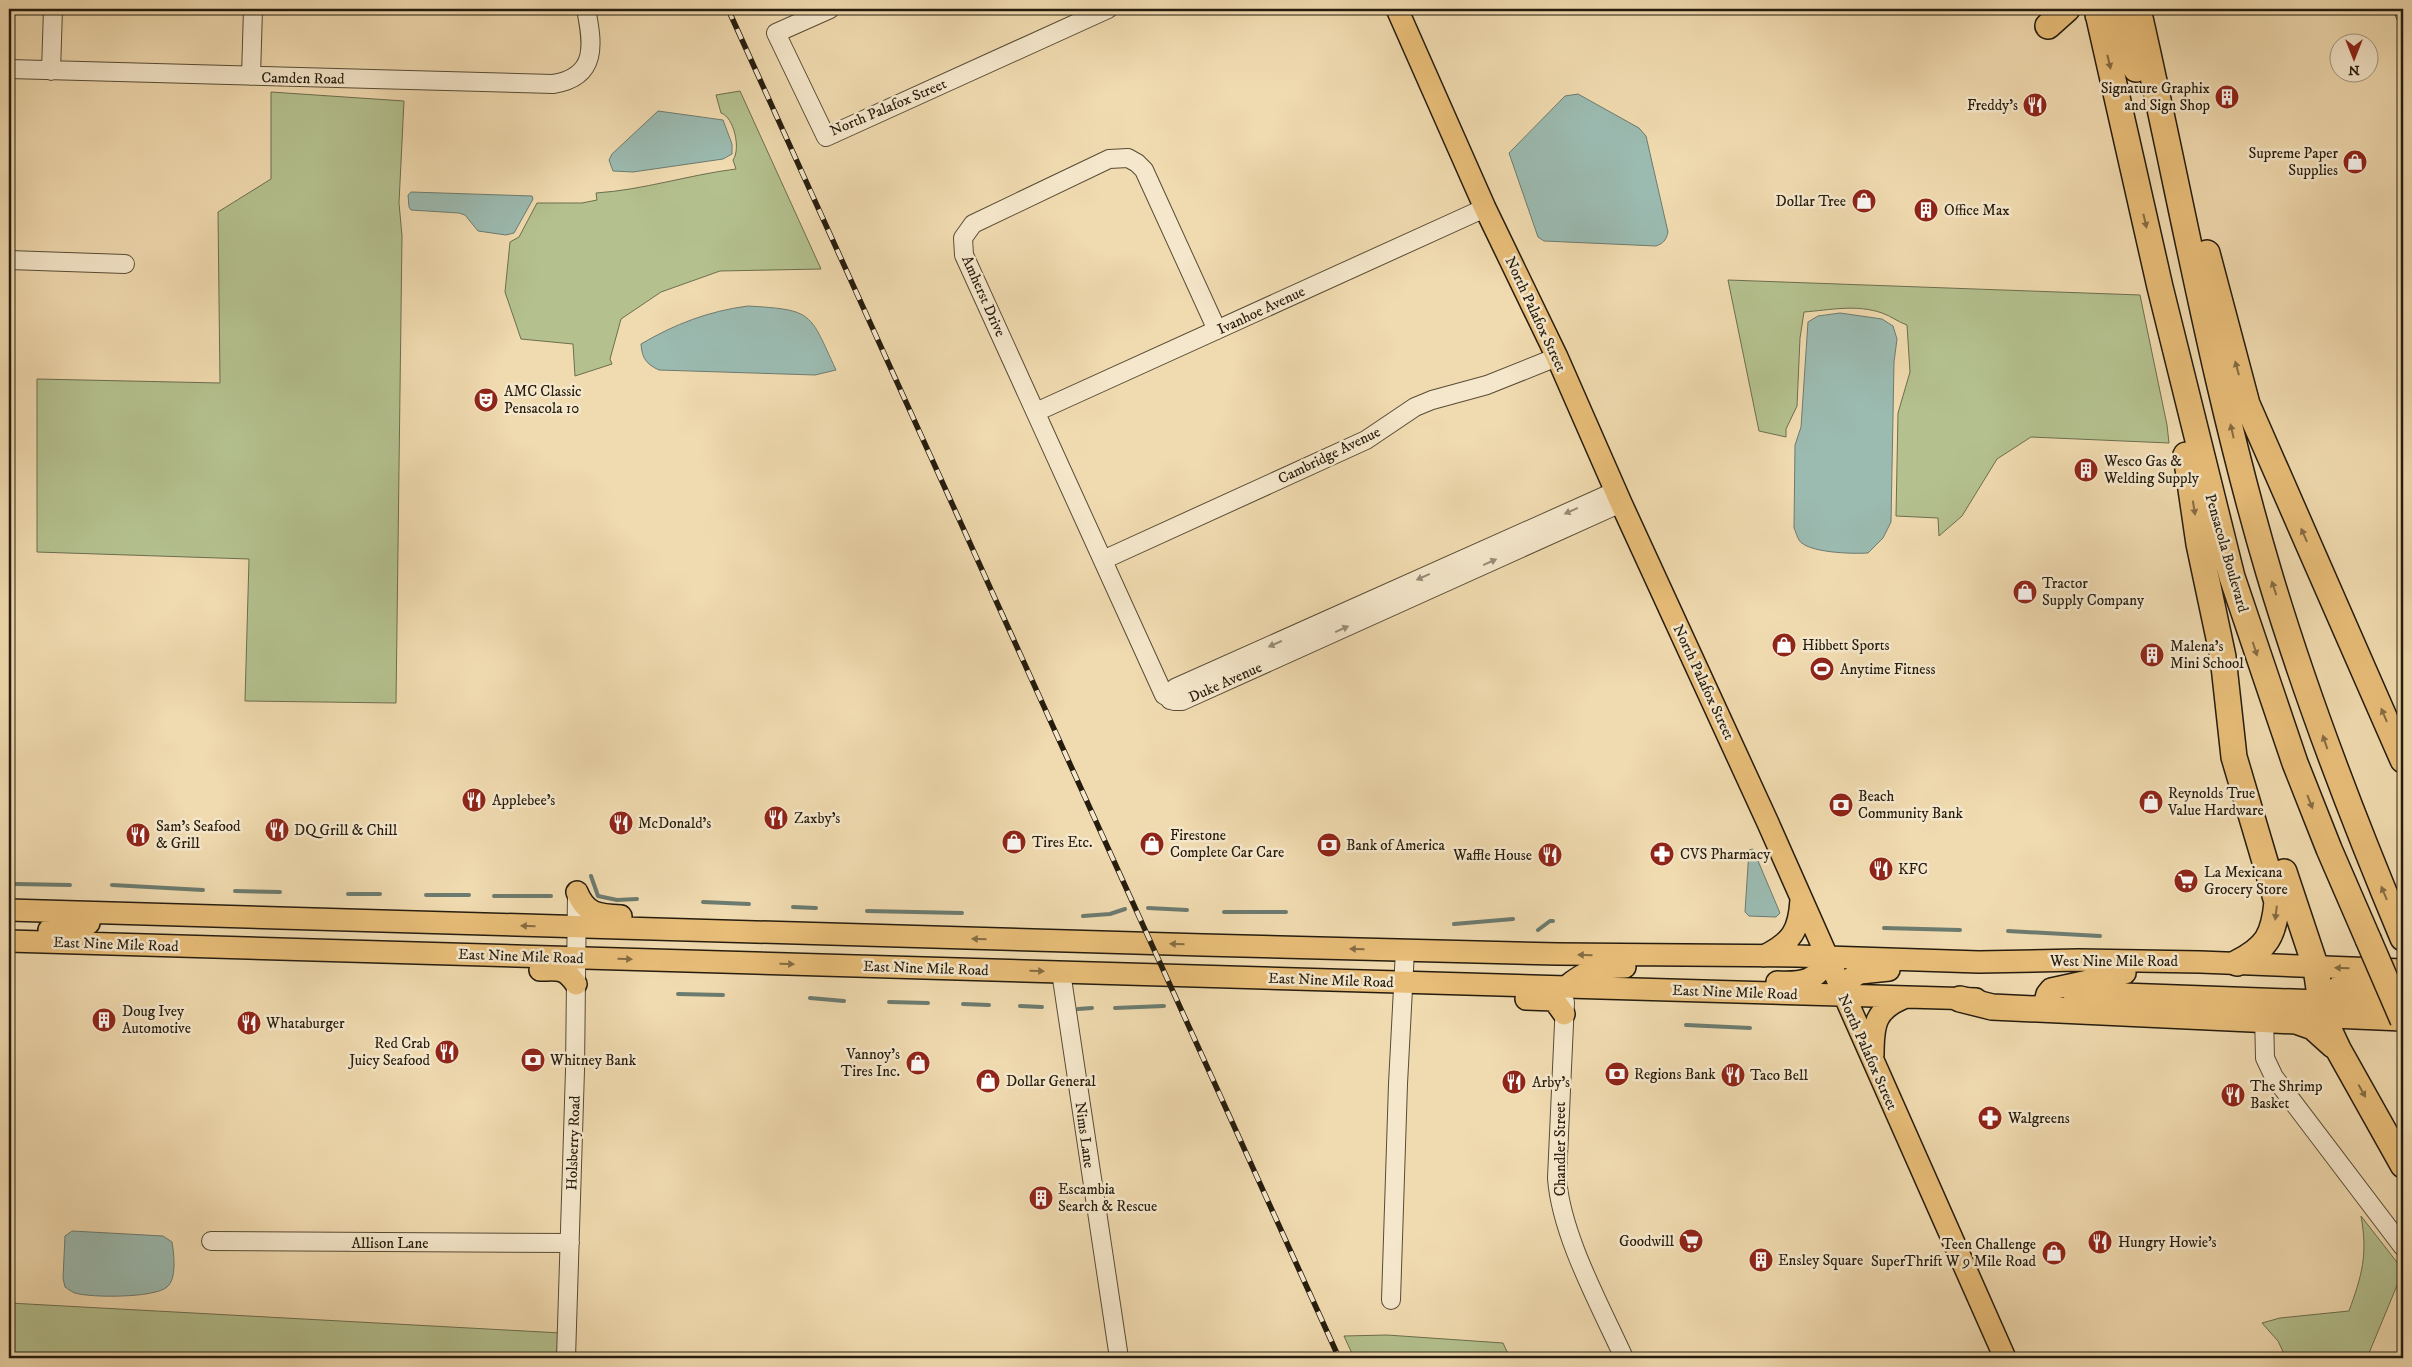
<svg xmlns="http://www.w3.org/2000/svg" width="2412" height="1367" font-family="'IM FELL DW Pica',serif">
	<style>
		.green { fill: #b4c18f; stroke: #6c6e4e }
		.water { fill: #9bbab0; stroke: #6c7b6f }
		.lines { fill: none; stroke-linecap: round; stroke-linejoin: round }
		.stream { stroke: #6c7b6f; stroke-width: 4 }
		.minor-casing { stroke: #584c36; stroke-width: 20 }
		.major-casing { stroke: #251c0e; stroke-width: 24 }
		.highway-casing { stroke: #251c0e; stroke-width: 28 }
		.minor { stroke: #f5e7cb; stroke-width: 18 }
		.major { stroke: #e8bd78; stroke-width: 21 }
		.highway { stroke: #e8bd78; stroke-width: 25 }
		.rail-casing { stroke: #251c0e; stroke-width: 5.5 }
		.rail { stroke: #f5e7cb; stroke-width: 4; stroke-dasharray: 11; stroke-linecap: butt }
		.highway-bridge-casing { stroke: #251c0e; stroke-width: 28; stroke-linecap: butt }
		.highway-bridge { stroke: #e8bd78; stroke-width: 25 }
		.oneway { fill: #866c43 }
		.oneway2 { fill: #978c76 }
		.labels { text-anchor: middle; stroke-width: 5; stroke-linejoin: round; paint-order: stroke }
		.street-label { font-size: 15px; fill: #251c0e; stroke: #f5e7cb }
		.poi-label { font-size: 15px; fill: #251c0e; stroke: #f5e7cb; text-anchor: start }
	</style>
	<rect width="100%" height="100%" fill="#f0daaf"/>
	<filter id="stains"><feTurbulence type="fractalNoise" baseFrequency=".004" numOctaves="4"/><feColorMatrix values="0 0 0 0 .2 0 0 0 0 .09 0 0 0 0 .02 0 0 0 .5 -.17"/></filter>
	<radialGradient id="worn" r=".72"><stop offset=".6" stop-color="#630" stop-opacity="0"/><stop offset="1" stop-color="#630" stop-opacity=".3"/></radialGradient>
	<path class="green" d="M2392,9H2403V32Z
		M740,91L821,269L720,271L661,292L621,319L610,359L612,364L575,376L573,344L521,339L505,292L510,242L519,237L537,203H582L597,200L596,193C643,190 688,175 736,169L733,160C741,149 734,117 721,113L716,95Z
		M271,92L404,101L399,203L402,236L396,703L245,701L249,559L37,552V379L220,383L218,212L271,179Z
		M1728,280L2140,295L2167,425L2169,443L2031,437L1997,459L1962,516L1939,536L1938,518L1896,516L1898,413L1910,372L1907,325C1898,322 1891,316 1882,313C1856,304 1830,310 1804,312L1800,338L1797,406L1786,429V437L1759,431Z
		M2361,1216L2403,1270V1279L2398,1283L2367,1358H2286L2278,1341L2262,1323L2280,1318L2349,1311C2362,1275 2368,1255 2361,1216Z
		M9,1303L561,1333L560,1358H9Z
		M1387,1335L1503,1343L1510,1358H1354L1344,1336Z"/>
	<path class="water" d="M1578,94L1639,128L1646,136L1668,232C1666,240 1664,243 1656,246L1544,241L1538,237L1509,153L1565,96Z
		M658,111L723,120L732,144V154L723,159L633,172L613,171L609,160L612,154Z
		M411,192L532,196L533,199L514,233L506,235L478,231L465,215L459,213L411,210L409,207L408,195Z
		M748,306C814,310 809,312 836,370L815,375L659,370C646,364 642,358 641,344C675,324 709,311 748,306Z
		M1840,313L1882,319L1893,326L1897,339L1894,362L1891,522L1883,538L1868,553C1853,554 1807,553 1799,540C1797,537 1796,532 1794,528L1795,445L1801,427L1808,322L1818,316Z
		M1753,849L1780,913L1776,917L1749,916L1745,912L1749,850Z
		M72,1231L163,1236L172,1242C174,1254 177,1279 167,1287C155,1298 91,1298 75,1293C72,1292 68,1289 65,1287L63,1278L65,1236Z"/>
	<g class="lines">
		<path class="stream" d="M591,876L598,896L617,900L637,899
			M16,884L70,885
			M112,885L203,890
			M235,891L280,892
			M348,894H380
			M426,895H469
			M494,896H551
			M703,902L749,904
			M793,907L816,908
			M1148,908L1187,910
			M867,911L962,913
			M1224,912H1286
			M1083,916L1110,914L1125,909
			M1454,924L1513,919
			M1884,928L1960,930
			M1538,930L1550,921H1553
			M2008,931L2100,936
			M678,994L723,995
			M810,998L844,1001
			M889,1002L928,1003
			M963,1004L989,1005
			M1020,1006L1042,1007
			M1115,1008L1164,1006
			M1078,1009L1092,1008
			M1686,1025L1750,1028"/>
		<defs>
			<path id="minor" d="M830,9L776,33L826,137L1108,9
				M9,69L553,84C598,77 593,44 586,9
				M51,71L53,9
				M251,76L253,9
				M9,260L125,264
				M1217,330L1144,170L1137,163L1128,158L1109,159L973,224L963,238L964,255L1164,695L1174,701H1182L1621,503
				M1036,412L1485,208
				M1103,560L1366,440L1415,407L1432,400L1487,385L1557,357
				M1170,700L1175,688L1616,491
				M1061,972L1119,1358
				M1565,1002L1557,1178C1561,1235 1600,1305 1624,1358
				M2264,1013L2265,1058L2274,1077L2403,1247
				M211,1241L570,1243
				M1391,1300L1398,1084L1405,950
				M566,1358L575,1070L577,892"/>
			<path id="major" d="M1397,9L1485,208L1557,357L1621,503L1768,823L2005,1358
				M577,892C586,914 598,915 621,916
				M9,910L1203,945L1558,954L1797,956L1979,962L2079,960L2200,962L2403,970
				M49,930C63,930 78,932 89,923
				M9,941L1976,999
				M1764,956C1792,942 1799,931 1801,900
				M540,970C559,970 564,967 576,984
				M1777,982C1799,983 1821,982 1825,957
				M1566,987C1585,970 1600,967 1625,967
				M1843,995L1848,980L1860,973L1889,970
				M1526,999L1554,1000L1564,1014
				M2045,1002L2047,994L2051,989L2125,973
				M2073,1003L2122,994L2403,1004
				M2324,1012C2333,976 2350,983 2382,984
				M2309,1016L2403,1020
				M1873,1055C1873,1024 1875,1009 1906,997"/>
			<path id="highway" d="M2097,9L2160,287L2232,577L2295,763L2329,849L2368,939
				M2138,9C2181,197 2214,388 2269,573C2306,697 2353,819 2403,938
				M2098,15C2127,18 2130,45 2136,69
				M2048,26L2067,9
				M2207,253L2247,404L2403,760
				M2186,455L2199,544L2223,657L2234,757L2277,902C2274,935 2267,948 2237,963
				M2284,872L2316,968L2323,1017L2338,1049L2403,1165
				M1960,999L1992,1007L2296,1021L2313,1027L2333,1045"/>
		</defs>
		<use href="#minor" class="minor-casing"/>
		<use href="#major" class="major-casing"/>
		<use href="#highway" class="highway-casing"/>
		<use href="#minor" class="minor"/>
		<use href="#major" class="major"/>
		<use href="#highway" class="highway"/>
		<defs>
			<path id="rail" d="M728,9L1339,1358"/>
		</defs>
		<use href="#rail" class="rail-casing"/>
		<use href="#rail" class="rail"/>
		<defs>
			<path id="highway-bridge" d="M2368,939L2403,1020"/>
		</defs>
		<use href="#highway-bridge" class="highway-bridge-casing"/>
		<use href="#highway-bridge" class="highway-bridge"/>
	</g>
	<defs><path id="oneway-solid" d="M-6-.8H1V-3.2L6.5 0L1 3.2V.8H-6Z" transform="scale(1.25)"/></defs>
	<g class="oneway">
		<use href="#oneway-solid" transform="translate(2109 62) rotate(77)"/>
		<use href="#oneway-solid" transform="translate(2145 221) rotate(77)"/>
		<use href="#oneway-solid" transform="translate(2237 368) rotate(-105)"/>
		<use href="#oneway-solid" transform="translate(2232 431) rotate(-103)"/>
		<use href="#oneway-solid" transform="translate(2194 508) rotate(81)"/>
		<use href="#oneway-solid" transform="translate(2304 535) rotate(-114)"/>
		<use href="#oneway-solid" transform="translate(2274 588) rotate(-108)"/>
		<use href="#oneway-solid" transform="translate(2255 649) rotate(72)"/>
		<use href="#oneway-solid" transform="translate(2384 715) rotate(-113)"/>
		<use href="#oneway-solid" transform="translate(2325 742) rotate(-109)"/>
		<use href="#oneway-solid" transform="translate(2310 802) rotate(69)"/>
		<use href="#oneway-solid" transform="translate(2384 893) rotate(-113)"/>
		<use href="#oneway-solid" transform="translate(2276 913) rotate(97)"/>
		<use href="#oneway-solid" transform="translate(528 926) rotate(-178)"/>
		<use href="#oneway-solid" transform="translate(979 939) rotate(-178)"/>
		<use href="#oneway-solid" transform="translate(1177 944) rotate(-178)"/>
		<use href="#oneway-solid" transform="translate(1357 949) rotate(-179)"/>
		<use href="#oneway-solid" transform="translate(1585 955) rotate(-179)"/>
		<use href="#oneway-solid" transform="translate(625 959) rotate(2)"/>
		<use href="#oneway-solid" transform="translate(787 964) rotate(2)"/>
		<use href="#oneway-solid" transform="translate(2342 968) rotate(-178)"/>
		<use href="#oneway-solid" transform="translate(1037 971) rotate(1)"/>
		<use href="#oneway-solid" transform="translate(2362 1091) rotate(61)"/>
	</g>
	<g class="oneway2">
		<use href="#oneway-solid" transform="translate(1571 511) rotate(156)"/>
		<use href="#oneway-solid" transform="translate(1490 562) rotate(-24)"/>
		<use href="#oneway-solid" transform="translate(1423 577) rotate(156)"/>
		<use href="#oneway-solid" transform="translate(1342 629) rotate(-24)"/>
		<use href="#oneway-solid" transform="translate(1275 644) rotate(156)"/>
	</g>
	<defs>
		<symbol id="building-disc" viewBox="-11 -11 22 22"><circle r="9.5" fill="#8f2418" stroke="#f5e7cb"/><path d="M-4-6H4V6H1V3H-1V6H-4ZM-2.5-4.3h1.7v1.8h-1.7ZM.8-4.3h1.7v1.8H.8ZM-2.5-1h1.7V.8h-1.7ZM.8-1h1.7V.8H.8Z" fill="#fff"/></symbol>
		<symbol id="restaurant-disc" viewBox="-11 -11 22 22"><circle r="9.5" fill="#8f2418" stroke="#f5e7cb"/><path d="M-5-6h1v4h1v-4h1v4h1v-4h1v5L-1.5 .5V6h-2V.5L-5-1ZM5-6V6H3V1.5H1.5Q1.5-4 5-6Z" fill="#fff"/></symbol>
		<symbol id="shop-disc" viewBox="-11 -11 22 22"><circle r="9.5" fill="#8f2418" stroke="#f5e7cb"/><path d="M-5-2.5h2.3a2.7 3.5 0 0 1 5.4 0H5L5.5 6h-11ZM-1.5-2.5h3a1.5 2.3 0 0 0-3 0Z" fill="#fff"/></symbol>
		<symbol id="theatre-disc" viewBox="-11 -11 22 22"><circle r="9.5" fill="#8f2418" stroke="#f5e7cb"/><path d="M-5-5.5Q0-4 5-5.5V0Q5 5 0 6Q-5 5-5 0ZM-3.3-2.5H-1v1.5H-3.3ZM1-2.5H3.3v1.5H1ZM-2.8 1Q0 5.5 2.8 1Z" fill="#fff"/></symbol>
		<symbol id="stadium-disc" viewBox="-11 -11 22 22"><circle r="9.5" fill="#8f2418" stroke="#f5e7cb"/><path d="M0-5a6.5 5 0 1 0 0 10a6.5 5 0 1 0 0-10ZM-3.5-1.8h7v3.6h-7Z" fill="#fff"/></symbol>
		<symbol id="bank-disc" viewBox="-11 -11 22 22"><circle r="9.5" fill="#8f2418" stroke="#f5e7cb"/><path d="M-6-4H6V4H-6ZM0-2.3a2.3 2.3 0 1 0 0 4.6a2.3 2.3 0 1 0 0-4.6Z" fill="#fff"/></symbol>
		<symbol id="pharmacy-disc" viewBox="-11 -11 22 22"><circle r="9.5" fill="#8f2418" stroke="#f5e7cb"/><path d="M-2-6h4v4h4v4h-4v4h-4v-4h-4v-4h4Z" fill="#fff"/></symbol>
		<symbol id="supermarket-disc" viewBox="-11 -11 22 22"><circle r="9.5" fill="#8f2418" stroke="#f5e7cb"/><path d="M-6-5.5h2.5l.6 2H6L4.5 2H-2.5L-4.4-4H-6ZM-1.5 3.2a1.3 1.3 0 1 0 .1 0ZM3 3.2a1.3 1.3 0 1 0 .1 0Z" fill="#fff"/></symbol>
	</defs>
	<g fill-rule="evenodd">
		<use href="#building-disc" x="2213" y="83" width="28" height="28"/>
		<use href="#restaurant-disc" x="2021" y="91" width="28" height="28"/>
		<use href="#shop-disc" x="2341" y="148" width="28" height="28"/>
		<use href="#shop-disc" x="1850" y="187" width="28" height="28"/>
		<use href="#building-disc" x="1912" y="196" width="28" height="28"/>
		<use href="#theatre-disc" x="472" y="386" width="28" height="28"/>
		<use href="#building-disc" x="2072" y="456" width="28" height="28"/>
		<use href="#shop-disc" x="2011" y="578" width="28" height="28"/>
		<use href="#shop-disc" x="1770" y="631" width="28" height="28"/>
		<use href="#building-disc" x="2138" y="641" width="28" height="28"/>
		<use href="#stadium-disc" x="1808" y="655" width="28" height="28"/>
		<use href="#restaurant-disc" x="460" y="786" width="28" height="28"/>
		<use href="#shop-disc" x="2137" y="788" width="28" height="28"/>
		<use href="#bank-disc" x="1827" y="791" width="28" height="28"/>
		<use href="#restaurant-disc" x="762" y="804" width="28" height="28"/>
		<use href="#restaurant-disc" x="607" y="809" width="28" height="28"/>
		<use href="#restaurant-disc" x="263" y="816" width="28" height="28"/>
		<use href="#restaurant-disc" x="124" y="821" width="28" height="28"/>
		<use href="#shop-disc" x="1000" y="828" width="28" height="28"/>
		<use href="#shop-disc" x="1138" y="830" width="28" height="28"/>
		<use href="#bank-disc" x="1315" y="831" width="28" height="28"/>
		<use href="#pharmacy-disc" x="1648" y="840" width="28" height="28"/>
		<use href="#restaurant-disc" x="1536" y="841" width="28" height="28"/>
		<use href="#restaurant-disc" x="1867" y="855" width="28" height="28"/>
		<use href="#supermarket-disc" x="2172" y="867" width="28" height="28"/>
		<use href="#building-disc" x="90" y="1006" width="28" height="28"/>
		<use href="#restaurant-disc" x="235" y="1009" width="28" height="28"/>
		<use href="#restaurant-disc" x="433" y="1038" width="28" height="28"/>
		<use href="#bank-disc" x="519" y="1046" width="28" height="28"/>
		<use href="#shop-disc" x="904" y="1049" width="28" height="28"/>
		<use href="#bank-disc" x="1603" y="1060" width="28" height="28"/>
		<use href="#restaurant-disc" x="1719" y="1061" width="28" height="28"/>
		<use href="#shop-disc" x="974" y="1067" width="28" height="28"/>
		<use href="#restaurant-disc" x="1500" y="1068" width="28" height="28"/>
		<use href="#restaurant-disc" x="2219" y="1081" width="28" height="28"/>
		<use href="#pharmacy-disc" x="1976" y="1104" width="28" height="28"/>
		<use href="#building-disc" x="1027" y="1184" width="28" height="28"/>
		<use href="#supermarket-disc" x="1677" y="1227" width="28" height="28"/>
		<use href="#restaurant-disc" x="2086" y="1228" width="28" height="28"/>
		<use href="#shop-disc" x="2040" y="1239" width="28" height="28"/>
		<use href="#building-disc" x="1747" y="1246" width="28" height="28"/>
	</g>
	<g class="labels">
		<g class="street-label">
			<text transform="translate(303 78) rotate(1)" y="5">Camden Road</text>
			<text transform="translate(888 107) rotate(-23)" y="5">North Palafox Street</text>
			<text transform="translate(984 296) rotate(66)" y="5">Amherst Drive</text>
			<text transform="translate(1261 310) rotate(-25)" y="5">Ivanhoe Avenue</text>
			<text transform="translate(1536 314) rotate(65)" y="5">North Palafox Street</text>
			<text transform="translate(1329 455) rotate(-26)" y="5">Cambridge Avenue</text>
			<text transform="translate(2227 553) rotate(74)" y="5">Pensacola Boulevard</text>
			<text transform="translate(1225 682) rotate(-24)" y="5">Duke Avenue</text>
			<text transform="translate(1704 682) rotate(65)" y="5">North Palafox Street</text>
			<text transform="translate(116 944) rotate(2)" y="5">East Nine Mile Road</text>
			<text transform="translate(521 956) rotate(2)" y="5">East Nine Mile Road</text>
			<text x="2114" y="966">West Nine Mile Road</text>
			<text transform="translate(926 968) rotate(2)" y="5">East Nine Mile Road</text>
			<text transform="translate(1331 980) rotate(2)" y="5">East Nine Mile Road</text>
			<text transform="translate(1735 992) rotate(2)" y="5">East Nine Mile Road</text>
			<text transform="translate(1868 1052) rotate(66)" y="5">North Palafox Street</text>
			<text transform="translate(1085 1135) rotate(82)" y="5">Nims Lane</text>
			<text transform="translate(573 1143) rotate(-88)" y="5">Holsberry Road</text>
			<text transform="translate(1560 1149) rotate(-90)" y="5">Chandler Street</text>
			<text x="390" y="1248">Allison Lane</text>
		</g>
		<g class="poi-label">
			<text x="2210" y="93" text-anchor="end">Signature Graphix<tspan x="2210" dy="17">and Sign Shop</tspan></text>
			<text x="2018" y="110" text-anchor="end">Freddy's</text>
			<text x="2338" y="158" text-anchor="end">Supreme Paper<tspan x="2338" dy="17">Supplies</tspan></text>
			<text x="1846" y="206" text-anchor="end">Dollar Tree</text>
			<text x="1944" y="215">Office Max</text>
			<text x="504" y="396">AMC Classic<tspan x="504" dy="17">Pensacola 10</tspan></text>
			<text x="2104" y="466">Wesco Gas &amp;<tspan x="2104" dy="17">Welding Supply</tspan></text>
			<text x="2042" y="588">Tractor<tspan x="2042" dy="17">Supply Company</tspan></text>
			<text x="1802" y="650">Hibbett Sports</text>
			<text x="2170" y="651">Malena's<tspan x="2170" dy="17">Mini School</tspan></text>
			<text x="1840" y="674">Anytime Fitness</text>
			<text x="2168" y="798">Reynolds True<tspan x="2168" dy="17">Value Hardware</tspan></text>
			<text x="1858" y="801">Beach<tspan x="1858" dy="17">Community Bank</tspan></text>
			<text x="492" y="805">Applebee's</text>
			<text x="794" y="823">Zaxby's</text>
			<text x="638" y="828">McDonald's</text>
			<text x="156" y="831">Sam's Seafood<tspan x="156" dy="17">&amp; Grill</tspan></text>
			<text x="294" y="835">DQ Grill &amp; Chill</text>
			<text x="1170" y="840">Firestone<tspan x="1170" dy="17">Complete Car Care</tspan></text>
			<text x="1032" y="847">Tires Etc.</text>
			<text x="1346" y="850">Bank of America</text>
			<text x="1680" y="859">CVS Pharmacy</text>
			<text x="1532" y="860" text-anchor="end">Waffle House</text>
			<text x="1898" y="874">KFC</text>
			<text x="2204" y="877">La Mexicana<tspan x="2204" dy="17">Grocery Store</tspan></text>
			<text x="122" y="1016">Doug Ivey<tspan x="122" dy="17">Automotive</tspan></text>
			<text x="266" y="1028">Whataburger</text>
			<text x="430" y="1048" text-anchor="end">Red Crab<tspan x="430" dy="17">Juicy Seafood</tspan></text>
			<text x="900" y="1059" text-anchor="end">Vannoy's<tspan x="900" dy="17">Tires Inc.</tspan></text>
			<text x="550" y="1065">Whitney Bank</text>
			<text x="1634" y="1079">Regions Bank</text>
			<text x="1750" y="1080">Taco Bell</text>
			<text x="1006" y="1086">Dollar General</text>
			<text x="1532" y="1087">Arby's</text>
			<text x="2250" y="1091">The Shrimp<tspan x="2250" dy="17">Basket</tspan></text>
			<text x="2008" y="1123">Walgreens</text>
			<text x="1058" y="1194">Escambia<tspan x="1058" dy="17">Search &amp; Rescue</tspan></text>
			<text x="1674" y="1246" text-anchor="end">Goodwill</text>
			<text x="2118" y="1247">Hungry Howie's</text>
			<text x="2036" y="1249" text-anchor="end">Teen Challenge<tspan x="2036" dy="17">SuperThrift W 9 Mile Road</tspan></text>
			<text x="1778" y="1265">Ensley Square</text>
		</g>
	</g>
	<rect width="2412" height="1367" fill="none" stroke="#f0daaf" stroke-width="30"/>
	<rect x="10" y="10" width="2392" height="1347" fill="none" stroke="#251c0e" stroke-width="2.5"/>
	<rect x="15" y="15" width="2382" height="1337" fill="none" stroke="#251c0e"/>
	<g transform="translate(2354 58) rotate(180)"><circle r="24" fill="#f5e7cb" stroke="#a2967f"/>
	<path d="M0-4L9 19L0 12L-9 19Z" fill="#8f2418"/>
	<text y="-8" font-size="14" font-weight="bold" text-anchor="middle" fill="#251c0e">N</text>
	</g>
	<rect width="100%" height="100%" filter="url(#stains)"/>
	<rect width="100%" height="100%" fill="url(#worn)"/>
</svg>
